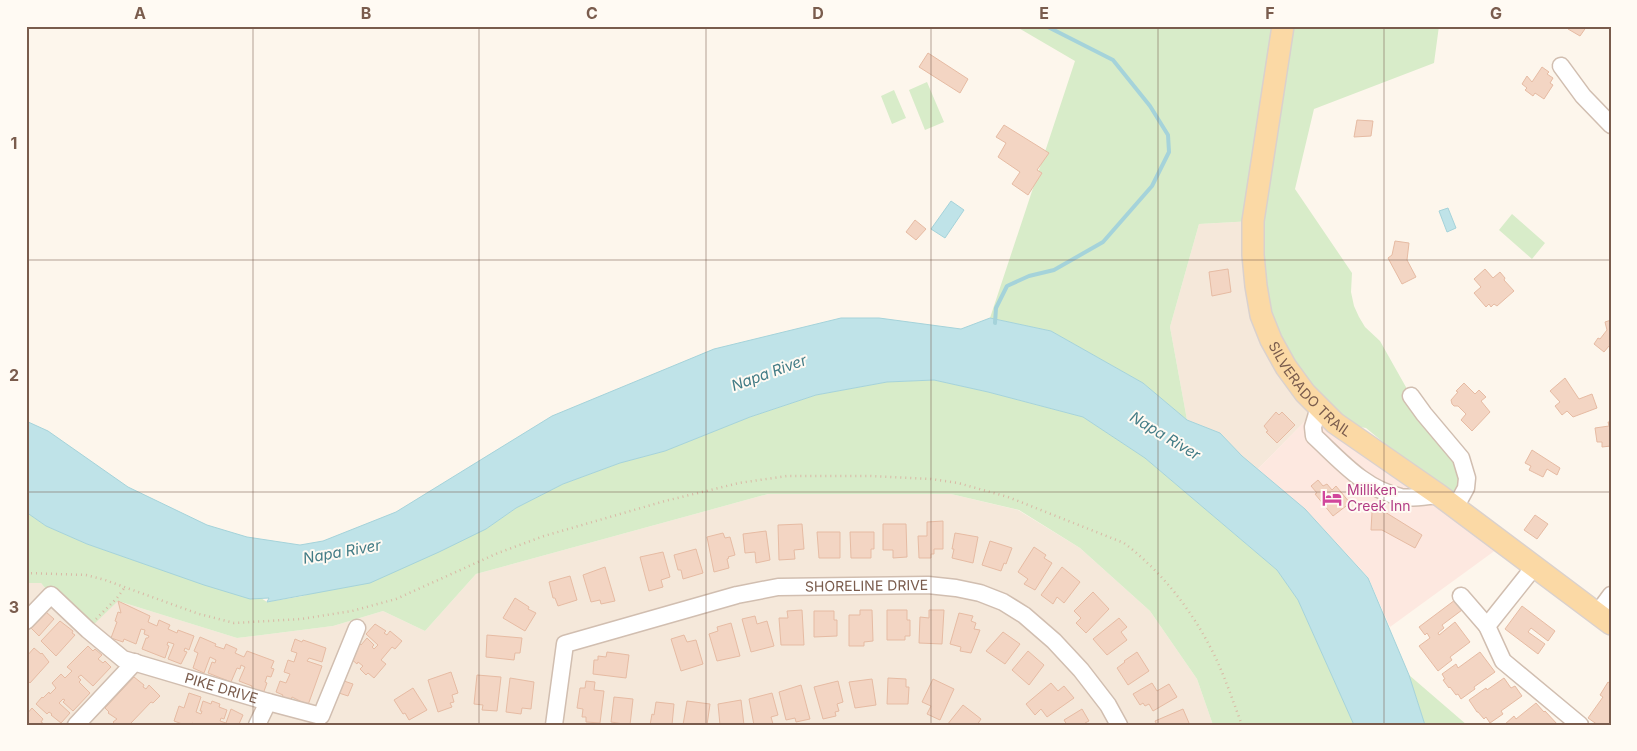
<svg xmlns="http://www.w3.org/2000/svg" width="1637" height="751" font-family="Inter,sans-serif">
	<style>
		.residential { fill: #f5e8da }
		.commercial { fill: #fde8e0 }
		.green { fill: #d8ecc9 }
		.water { fill: #bfe3e8; stroke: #a5d3da }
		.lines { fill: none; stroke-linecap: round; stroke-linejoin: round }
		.stream { stroke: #a5d3da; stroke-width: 4 }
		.building { fill: #f3d5c3; stroke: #e6bba3 }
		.minor-casing { stroke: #d1beb0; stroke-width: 19 }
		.major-casing { stroke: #dad1cd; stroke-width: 24 }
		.path { stroke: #d9b8a5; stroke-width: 2.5; stroke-dasharray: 1 4; stroke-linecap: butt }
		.minor { stroke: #fff; stroke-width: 16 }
		.major { stroke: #fbd9a5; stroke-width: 21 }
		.grid { fill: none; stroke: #7a5c4d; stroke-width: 1; stroke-opacity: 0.55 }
		.labels { text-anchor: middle; stroke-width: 4; stroke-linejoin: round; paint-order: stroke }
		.street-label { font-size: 14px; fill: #7a5c4d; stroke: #fffaf3 }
		.hotel-label { font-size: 14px; fill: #b23c85; stroke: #fffaf3; text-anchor: start }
		.water-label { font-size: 15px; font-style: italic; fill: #437c86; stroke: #fffaf3 }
		.neatline { fill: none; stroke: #7a5c4d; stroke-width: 2 }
		.grid-label { font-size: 16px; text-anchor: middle; font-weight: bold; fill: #7a5c4d }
	</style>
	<rect width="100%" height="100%" fill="#fdf6ec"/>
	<path class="residential" d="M1253,221L1319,407L1257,470L1242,456L1220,433L1187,420L1170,327L1199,224Z
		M768,494H951L1018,510L1080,548L1150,611L1197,679L1213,725H26V583H41L51,595L118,601L237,638L333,626L383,611L425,631L476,574Z"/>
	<path class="commercial" d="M1319,407L1504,544L1390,627L1368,577L1305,509L1257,470Z"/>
	<path class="green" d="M1015,26H1439L1434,63L1314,109L1295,189L1352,273L1351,292L1354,306L1359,317L1365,327L1380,341L1411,396L1461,458L1460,506L1366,428L1335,423L1271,340L1253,221L1199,224L1170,327L1187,420L1143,383L1051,331L990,318L1075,61Z
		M927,82L944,122L925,130L909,90Z
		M894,90L906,118L892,124L881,96Z
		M1512,214L1545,243L1532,259L1499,230Z
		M934,380L988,392L1083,417L1145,458L1277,570L1298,600L1354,725H1213L1197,679L1150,611L1080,548L1019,510L951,494H768L476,574L425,631L383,611L333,626L237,638L118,601L88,630L51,595L41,583H26V512L46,526L87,544L153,567L236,582L267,602L303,596L486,529L516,508L563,484L620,463L665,451L750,417L816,395L887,382Z
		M1409,675L1467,725H1425Z"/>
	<path class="water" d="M951,201L964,210L945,238L931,229Z
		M1448,208L1456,228L1447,232L1439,211Z
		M841,318H879L961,329L990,318L1051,331L1143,383L1187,420L1220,433L1242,456L1305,509L1368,578L1409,675L1425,725H1354L1298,600L1277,570L1145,458L1083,417L988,392L934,380L887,382L816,395L750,417L665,451L620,463L563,484L516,508L486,529L439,552L370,583L267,602L269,598L250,599L204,585L87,544L46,526L26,512V421L48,431L128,487L207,525L247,537L300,545L323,541L396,512L552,416L714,349Z"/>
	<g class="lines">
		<path class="stream" d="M995,323L996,308L1007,286L1029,276L1054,270L1103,242L1152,186L1169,152L1168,135L1150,106L1113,60L1046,26"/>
	</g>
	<path class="building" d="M1569,26H1587L1580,36L1568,29Z
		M928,53L968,79L960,93L919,67Z
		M1542,67L1549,72L1547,74L1553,78L1550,83L1553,85L1544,99L1535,93L1533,96L1525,90L1527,88L1522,84L1527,76L1532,82Z
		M1357,120L1373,121L1371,136L1354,137Z
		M1004,125L1049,153L1037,170L1042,173L1028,195L1012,184L1020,172L998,157L1006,143L996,137Z
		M915,220L926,229L916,240L906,232Z
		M1395,241L1409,243L1407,260L1416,277L1402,284L1388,258L1392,255Z
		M1228,269L1231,292L1212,296L1209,272Z
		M1485,269L1493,278L1500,272L1505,278L1504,280L1514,291L1497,306L1494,304L1491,307L1489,304L1486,307L1474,293L1481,287L1474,279Z
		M1611,320V348L1609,346L1604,352L1594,344L1598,338L1600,339L1607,330L1605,322Z
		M1565,378L1579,399L1592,394L1597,408L1573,417L1567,411L1562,415L1555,406L1560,402L1550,391Z
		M1464,383L1475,394L1479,390L1486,397L1481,401L1490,412L1472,431L1461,420L1466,414L1458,406H1454L1452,404L1451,400L1458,392L1456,391Z
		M1276,412L1279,415L1282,412L1295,425L1277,443L1266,432L1268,431L1264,426Z
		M1608,422H1611V446L1602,447V442H1597L1595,428L1609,426Z
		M1532,450L1560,468L1557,475L1547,469L1543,477L1529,470L1531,466L1525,463Z
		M1318,480L1323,486L1327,484L1332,490L1336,486L1350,503L1333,516L1315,494L1317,493L1311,486Z
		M1372,512H1385L1422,535L1415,548L1382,530H1371Z
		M1535,515L1548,524L1537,539L1524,530Z
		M943,521V549H934V554H931V558H919L918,536H927V522Z
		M802,524L804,549L794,550L795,559L779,560L778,525Z
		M883,524H906L907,557L893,558V550H883Z
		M766,531L770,560L756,563L755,552L745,553L743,534Z
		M817,532H840V558H819Z
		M850,532H874V549H871V558H851Z
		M723,533L725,538L730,537L735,555L728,557L729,558L727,559L729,568L714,572L707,537Z
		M955,533L978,537L973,563L952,558L954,549H952Z
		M990,541L1012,548L1006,564L1004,563L1001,571L982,565Z
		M1034,547L1046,555L1044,558L1052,563L1035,590L1024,584L1028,579L1018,572Z
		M696,549L703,573L683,579L681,570H678L674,555Z
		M663,552L670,577L661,580L663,587L649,591L640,557Z
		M605,567L615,601L601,604L600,600L591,602L583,575Z
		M1062,567L1080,582L1064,603L1057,597L1053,604L1041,595Z
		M570,576L577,600L558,606L555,598H553L549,582Z
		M1093,592L1109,609L1086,633L1076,623L1081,618L1074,611Z
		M515,598L529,607L528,609L536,613L525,631L503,618Z
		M1455,600L1462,610L1442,625L1444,628L1438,633L1439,635L1455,622L1470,642L1450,657L1452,660L1438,671L1419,646L1430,638L1427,633L1425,635L1419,627Z
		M118,601L150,616L148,622L157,626L159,620L170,625L168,629L177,633L178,630L194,636L189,650L185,648L184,651L187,652L181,664L168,659L174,644L168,642L167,645L169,646L165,658L142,649L146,638H148L149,636L144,634L145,630L141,629L136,644L124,639L123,642L111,638L117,622L115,621L118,612L121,613Z
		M1522,606L1555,631L1548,641L1531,628L1528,632L1545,644L1538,654L1505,629Z
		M802,610L804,645H781L779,618H788L787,611Z
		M860,610H872L873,641L864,642V646H849V615H860Z
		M887,610H907V620H910V636H905V640H887Z
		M929,610H944L942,644L919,643L920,617L929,618Z
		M814,611H834V620H837V636L814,637Z
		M46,612L54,619L39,636L31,628Z
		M959,613L973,616L971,621L976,623L974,629L980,630L971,653L960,651L961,647L950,644Z
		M755,616L757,624L767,621L774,646L751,652L742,619Z
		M1119,618L1127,627L1121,632L1127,640L1107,655L1093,639Z
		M60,621L73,631L72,633L75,635L56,656L41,641Z
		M731,623L740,656L717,661L709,634L718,631L717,627Z
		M375,624L386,631L384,633L387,635L390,631L402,641L395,649L392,647L381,660L386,664L374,678L368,673L366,675L360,669L363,666L358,662L357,664L350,658L359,643L361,645L367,638L374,645L372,647L374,649L378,645L366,634Z
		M1003,632L1020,644L1005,664L986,651Z
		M487,635L522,638L520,653H515L514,660L486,657Z
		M684,635L687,642L696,640L703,664L681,671L671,639Z
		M200,637L216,644L215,646L224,649L226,644L237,649L235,653L244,657L247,651L274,661L271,668L274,669L271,677L267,676L265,682L267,683L263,694L251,689L252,686L239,681L245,667L241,665L240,669L237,668L231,682L208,673L212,662L215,663L216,660L210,657L204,673L193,668L198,653L194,651Z
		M295,639L302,642L303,640L326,648L322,662L309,658L307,661L322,666L308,705L292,697L291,700L282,697L283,695L276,692L280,681L286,683L290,674L284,672L288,660L294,662L297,653L291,651Z
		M88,646L93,651L95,649L102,655L98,659L103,663L105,661L111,667L93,686L81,675L78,677L81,680L79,682L90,693L73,711L63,702L65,700L63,699L59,703L70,713L61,723L51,715L52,714L49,712L47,714L36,704L42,697L43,698L49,692L50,694L56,688L52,683L61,674L65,678L72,671L67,667Z
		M34,648L41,654L42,653L49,662L30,683L27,680L26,681V657Z
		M1028,651L1044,665L1029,685L1012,670Z
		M607,652L629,655L626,678L593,674L594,660H598V656L606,657Z
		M1137,652L1149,671L1128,685L1117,668L1125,662L1124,661Z
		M1480,652L1495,672L1474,687L1475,689L1461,699L1458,694L1456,695L1450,687L1449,688L1443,680L1445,679L1442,674L1456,664L1458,668Z
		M451,672L458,693L452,695L454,702L450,703L452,707L438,712L428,680Z
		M477,675L501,677L497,711L482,710L483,705L474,704Z
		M134,677L144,685L143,687L146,689L149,685L160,696L153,703L151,702L131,723L133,725H116L113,722L117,719L108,713L109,712L105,708Z
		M510,678L534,682L531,709L522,708L521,714L506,712Z
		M888,678L906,679V687H909L908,704H887Z
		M1504,678L1511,688L1515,686L1522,696L1501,711L1503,714L1490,723L1486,717L1484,719L1478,712H1477L1469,700L1486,688L1487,690Z
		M872,679L876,705L855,708L849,682Z
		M933,679L954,689L940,720L927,714L931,706L922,702Z
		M341,680L353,684L348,696L336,692Z
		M586,681L595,682L594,690L604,691L600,723L586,722V717H582L583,709L577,708L580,688H585Z
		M838,681L843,702L837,704L839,711L835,712L836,716L823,719L814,687Z
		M1608,682L1611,684V725H1598L1588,718L1603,697L1600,695Z
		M1051,683L1058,691L1064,686L1074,698L1047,717L1041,709L1035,715L1026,704Z
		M1152,683L1157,691L1169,684L1177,697L1153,711L1149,704L1145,706L1143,703L1140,705L1133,694Z
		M801,685L810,719L796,722L795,718L786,720L779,692Z
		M413,688L427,710L409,720L405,713L403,714L394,700Z
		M189,693L201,697L196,712L201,714L202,711H200L203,701L211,704L212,701L220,704L219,707L227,710L224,719L221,718L220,721L226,723L231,709L243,715L239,724L197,725L192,723L191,725H185L174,721L179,706L184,708Z
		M772,693L778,715L771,717L773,724L754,725L749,699Z
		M614,697L633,699L630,725L611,722Z
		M741,700L744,725H720L718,704Z
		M687,701L710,704L707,725H683Z
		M656,702L674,704L672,725H650L652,714L654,715Z
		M1536,703L1544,712L1545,711L1558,725H1504L1514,716L1516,719Z
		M963,705L981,719L977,725H947Z
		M32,708L43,719L41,722L46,725H26V715Z
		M1082,709L1089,721L1085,723L1086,725H1067L1064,720Z
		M1183,709L1189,723L1185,725H1157L1155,721Z"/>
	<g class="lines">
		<defs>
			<g id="minor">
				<path d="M1561,66L1583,96L1611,125"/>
				<path d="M1411,396L1424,414L1461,458L1467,478L1466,488L1455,508"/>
				<path d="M1319,407L1313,427L1314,436C1340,460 1364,489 1401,497C1412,499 1427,496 1439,495"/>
				<path d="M1461,596L1487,626L1534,567"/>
				<path d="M1597,614L1611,595"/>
				<path id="s1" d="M26,621L51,595L88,630L123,659L268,702L321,716L357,628"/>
				<path d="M1487,626L1503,661L1580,725"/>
				<path d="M76,725L135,662"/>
				<path d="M257,725L268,702"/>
				<path id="s2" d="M554,725L565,644L737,595L778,587L928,585L956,588L980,593L1003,602L1024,615L1054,641L1081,670L1108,705L1119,725"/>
			</g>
			<g id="major">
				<path id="s3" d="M1283,26L1253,221V255L1256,286L1261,315L1271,340L1286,367L1305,393L1335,423L1439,495L1611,624"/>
			</g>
		</defs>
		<use href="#minor" class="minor-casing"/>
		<use href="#major" class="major-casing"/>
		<path class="path" d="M26,573L86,575L105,580L199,614L234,623L301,619L352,611L396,599L498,553L544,536L665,501L739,483L787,476H871L931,479L958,483L1008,497L1124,543C1165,574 1197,617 1218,663C1227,683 1234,704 1242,725
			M96,619L117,598L125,587"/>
		<use href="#minor" class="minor"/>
		<use href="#major" class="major"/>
	</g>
	<path class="grid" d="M253,26V725M479,26V725M706,26V725M931,26V725M1158,26V725M1384,26V725M26,260H1611M26,492H1611"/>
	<defs>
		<symbol id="hotel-bare" viewBox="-9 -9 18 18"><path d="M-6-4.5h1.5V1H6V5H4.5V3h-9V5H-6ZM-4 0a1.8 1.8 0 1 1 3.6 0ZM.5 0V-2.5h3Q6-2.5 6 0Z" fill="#d1479c" stroke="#fffaf3" stroke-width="2.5" paint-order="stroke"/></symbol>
	</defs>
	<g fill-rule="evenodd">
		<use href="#hotel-bare" x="1318" y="484" width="28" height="28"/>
	</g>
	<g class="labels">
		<g class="street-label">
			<text dy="5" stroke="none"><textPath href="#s3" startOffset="382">SILVERADO TRAIL</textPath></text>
			<text dy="5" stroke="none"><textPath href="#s2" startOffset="391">SHORELINE DRIVE</textPath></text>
			<text dy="5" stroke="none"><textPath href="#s1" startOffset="235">PIKE DRIVE</textPath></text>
		</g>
		<g class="hotel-label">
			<text x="1347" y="495">Milliken<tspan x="1347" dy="16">Creek Inn</tspan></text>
		</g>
		<g class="water-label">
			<text transform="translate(769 373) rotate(-20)" y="5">Napa River</text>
			<text transform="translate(1165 436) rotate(31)" y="5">Napa River</text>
			<text transform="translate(342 552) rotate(-10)" y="5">Napa River</text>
		</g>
	</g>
	<rect width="1637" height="751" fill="none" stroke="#fffaf3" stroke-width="55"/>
	<rect x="28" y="28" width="1582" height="696" class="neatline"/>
	<g class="grid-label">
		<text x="140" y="19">A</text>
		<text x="366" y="19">B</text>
		<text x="592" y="19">C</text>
		<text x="818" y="19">D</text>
		<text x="1044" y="19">E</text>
		<text x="1270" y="19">F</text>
		<text x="1496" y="19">G</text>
		<text x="14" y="149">1</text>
		<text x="14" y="381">2</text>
		<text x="14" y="613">3</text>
	</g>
</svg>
